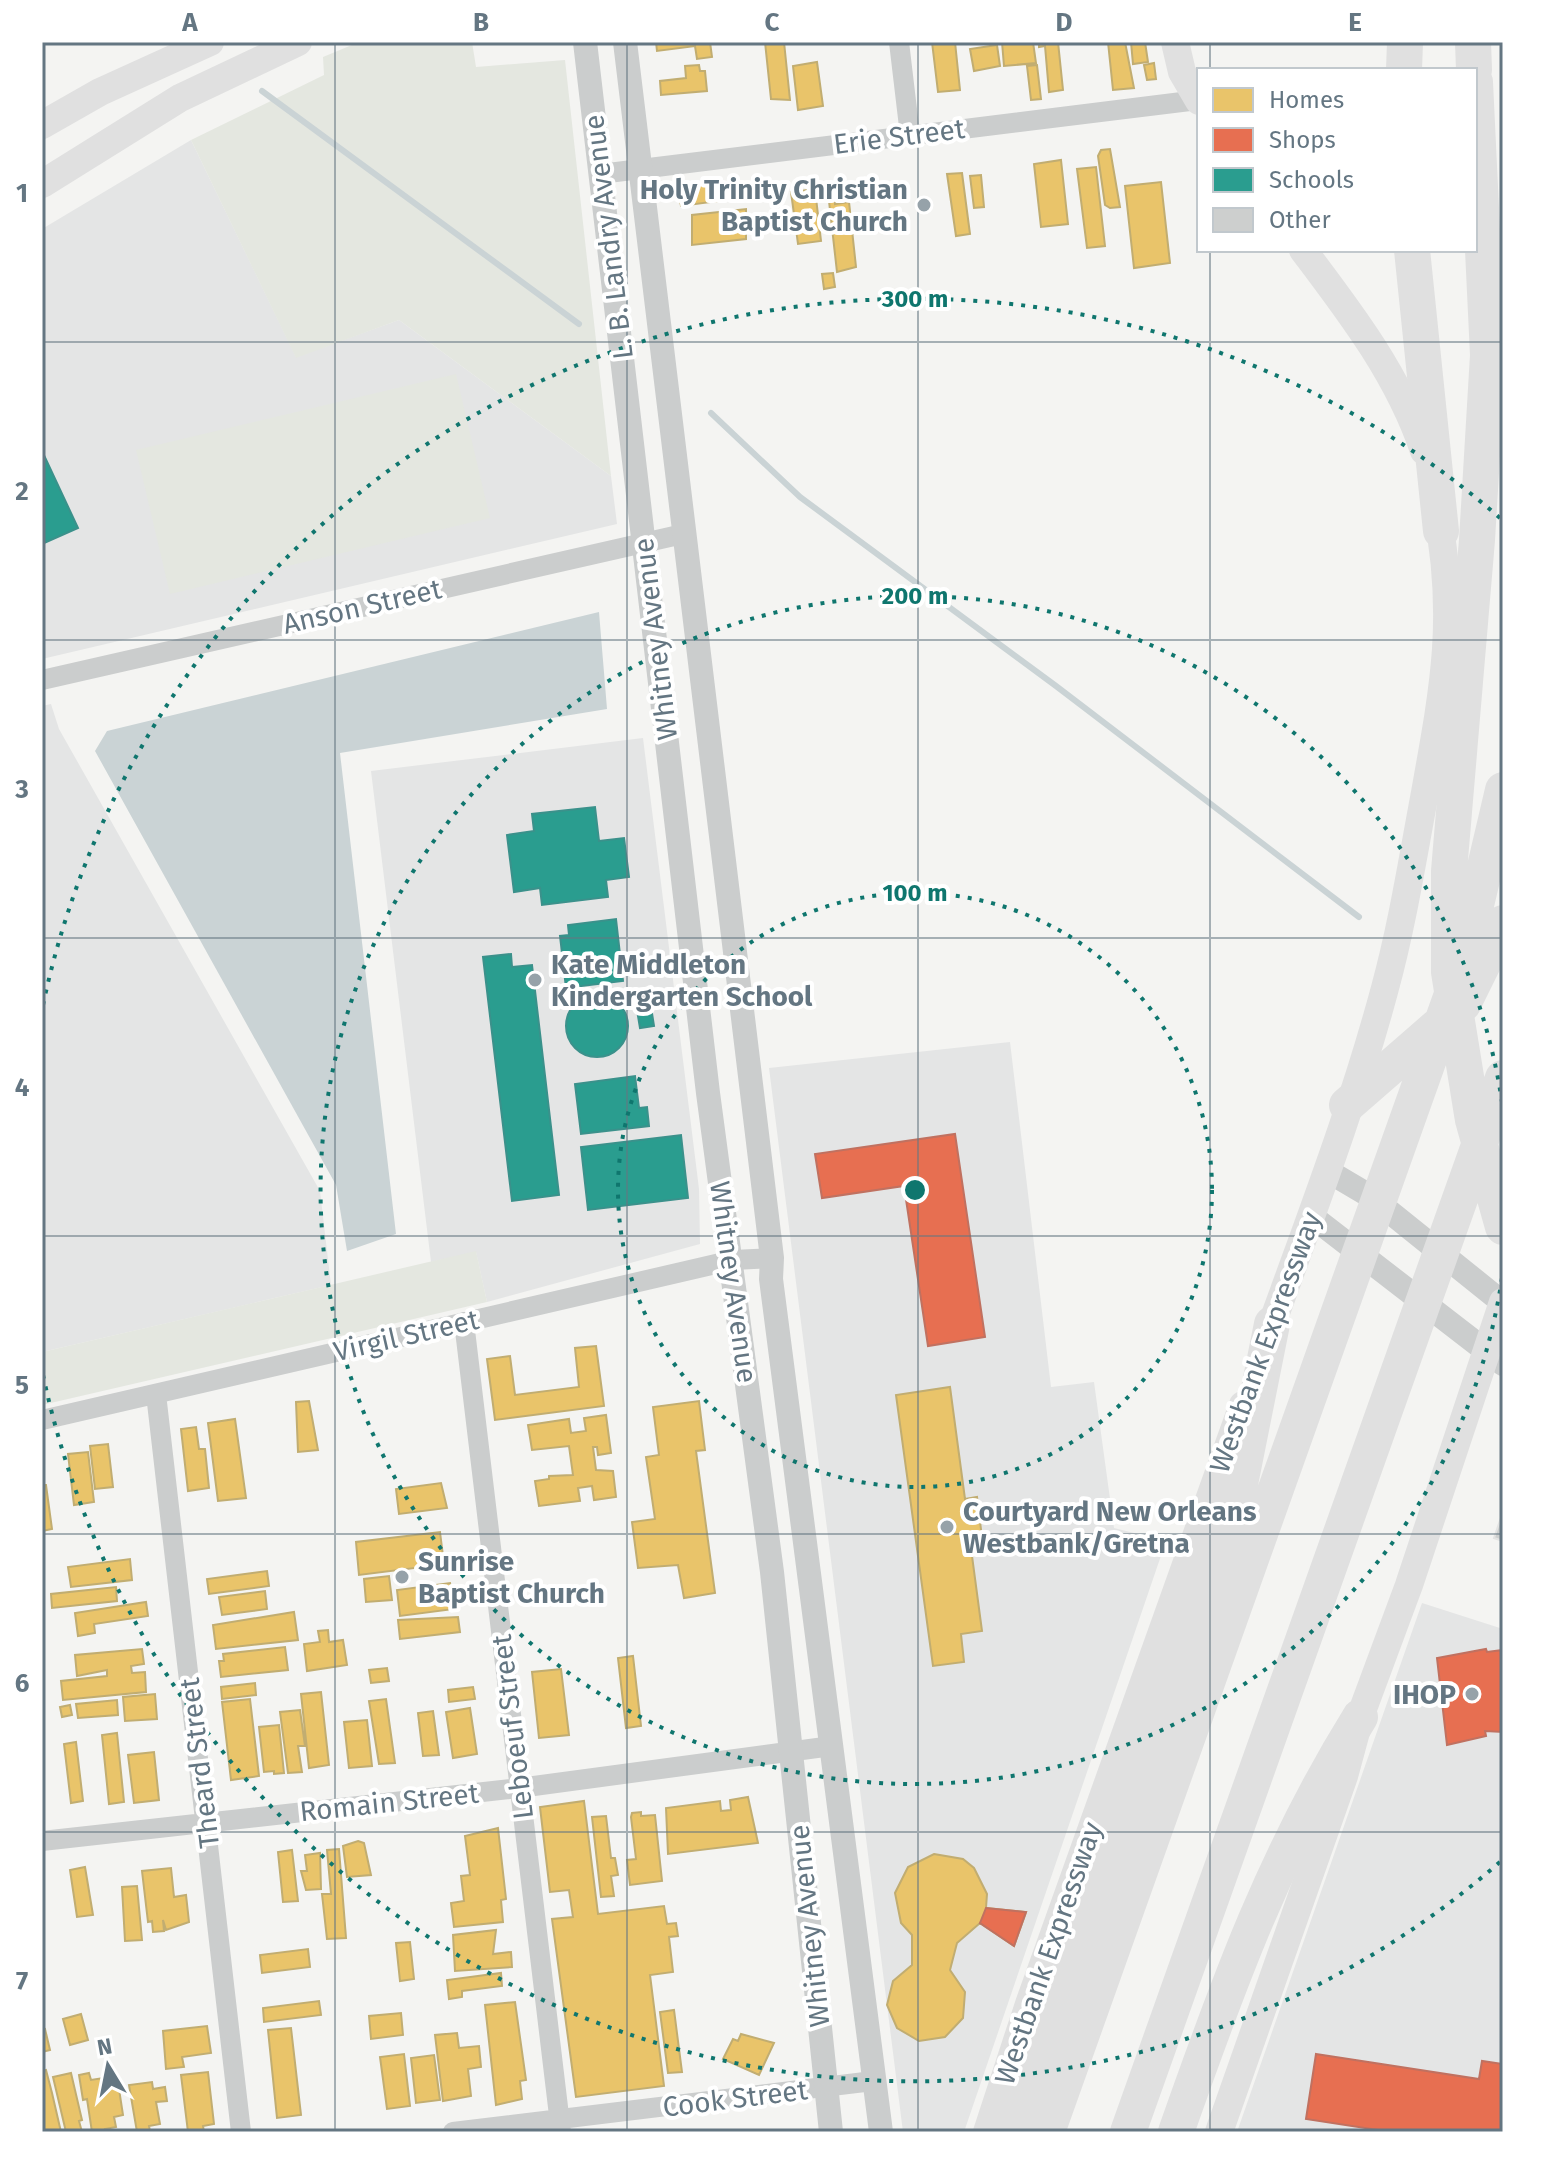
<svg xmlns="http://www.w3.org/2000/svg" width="1545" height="2174" font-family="'Fira Sans',sans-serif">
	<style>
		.built { fill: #e4e5e5 }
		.green { fill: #e4e7e0 }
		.water { fill: #cad3d5 }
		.homes { fill: #e9c46a; stroke: #c1ad71; stroke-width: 2 }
		.shops { fill: #e76f51; stroke: #c07160; stroke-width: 2 }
		.schools { fill: #2a9d8f; stroke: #3b918b; stroke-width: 2 }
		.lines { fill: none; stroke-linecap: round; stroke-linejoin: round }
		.stream { stroke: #cad3d5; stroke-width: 6 }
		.building { fill: #cdcfce; stroke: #e3e3e2; stroke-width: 2 }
		.minor { stroke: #cbcdcd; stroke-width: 20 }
		.tertiary { stroke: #cbcdcd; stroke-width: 24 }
		.secondary { stroke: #e0e0e0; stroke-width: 28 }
		.motorway { stroke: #e0e0e0; stroke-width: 36 }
		.grid { fill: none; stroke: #647682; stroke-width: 2; stroke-opacity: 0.55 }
		.ring { fill: none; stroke: #0f766e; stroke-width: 4; stroke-dasharray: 4 8 }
		.poi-dot { fill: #96a2a9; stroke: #fff; stroke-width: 3 }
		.labels { text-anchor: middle; stroke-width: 8; stroke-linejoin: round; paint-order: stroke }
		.street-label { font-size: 28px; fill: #647682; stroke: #fff }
		.poi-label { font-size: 28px; font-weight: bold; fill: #647682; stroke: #fff; text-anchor: start }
		.centre { fill: #0f766e; stroke: #fff; stroke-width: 4 }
		.ring-label { font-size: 24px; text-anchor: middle; font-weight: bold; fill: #0f766e; stroke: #fff; stroke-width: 8; stroke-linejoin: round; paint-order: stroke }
		.neatline { fill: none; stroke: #647682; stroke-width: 3 }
		.grid-label { font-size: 26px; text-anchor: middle; font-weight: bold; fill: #647682 }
	</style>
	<rect width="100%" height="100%" fill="#f4f4f2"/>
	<path class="built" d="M191,140L296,357L399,320L611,476L617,524L42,659V229Z
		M51,704L59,729L320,1191L331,1285L42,1352V706Z
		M643,738L699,1189L700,1244L487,1302L476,1252L431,1262L371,771Z
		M1010,1042L1051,1387L1094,1382L1114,1528L1166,1541L964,2132H903L769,1068Z
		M1422,1603L1503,1629V2132H1237Z"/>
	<path class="green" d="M359,42H472L476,67L565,60L611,476L399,320L296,358L191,140L324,75L323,57Z
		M456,374L490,518L170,594L136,450Z
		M476,1251L487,1302L42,1405V1352Z"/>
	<path class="water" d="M599,612L607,709L340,753L396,1234L347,1251L336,1185L95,751L107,731Z"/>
	<path class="homes" d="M656,42H710L712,57L697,59L695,46L657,51Z
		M765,42H784L790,100L771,99Z
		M932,42H955L960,90L938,92Z
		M1002,42H1033L1036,63L1004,66Z
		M1039,42H1058L1063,90L1049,92L1045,46L1039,47Z
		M1108,42H1125L1134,88L1113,90Z
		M1131,42H1145L1148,62L1133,64Z
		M997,45L1000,66L974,71L970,49Z
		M817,62L823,106L798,110L793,66Z
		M1154,63L1156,79L1147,80L1144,65Z
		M699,65L700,71H705L707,91L661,95L660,81L686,78L685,66Z
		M1037,65L1041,99L1031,100L1027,66Z
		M1110,149L1120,207L1110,208L1105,205L1098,156L1101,150Z
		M1061,160L1068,224L1041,227L1034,164Z
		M1096,167L1105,246L1087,248L1077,169Z
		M962,173L970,234L956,236L947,174Z
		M981,175L984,207L974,208L970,176Z
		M739,180L740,189L748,188L749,197L681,206L678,188Z
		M1161,182L1170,263L1134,268L1125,186Z
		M815,189L821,241L798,244L791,192Z
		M835,200V204L849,202L856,267L837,272L829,201Z
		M746,209V239L692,245V215Z
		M833,273L835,287L824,289L822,274Z
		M596,1346L604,1406L495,1420L487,1359L510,1356L515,1395L579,1387L575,1348Z
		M950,1387L965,1499L977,1497L984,1554L972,1556L982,1631L961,1634L964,1662L933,1666L896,1395Z
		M309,1401L318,1450L298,1452L296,1402Z
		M699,1401L705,1450L696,1451L715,1593L684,1598L678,1565L638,1568L632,1522L655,1519L646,1457L659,1455L653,1407Z
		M606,1415L611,1453L598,1455L597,1447H593L596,1470L613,1471L616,1497L594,1500L592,1486L578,1488L580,1501L539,1506L535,1481L549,1479V1476L573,1475L569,1446L532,1450L528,1425L569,1419L571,1433L586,1431L584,1418Z
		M235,1419L246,1498L218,1501L208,1423Z
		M196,1427L199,1449H205L209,1488L188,1491L181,1429Z
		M108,1444L113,1487L95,1489L90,1446Z
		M88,1452L94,1502L74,1505L68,1454Z
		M441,1483L447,1508L399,1514L396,1489Z
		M42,1485H46L52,1529L42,1531Z
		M440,1532L443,1556L438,1557L439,1565L359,1575L356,1542Z
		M130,1559L132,1580L71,1587L68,1567Z
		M267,1571L269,1586L209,1594L207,1579Z
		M389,1576L392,1600L366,1602L364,1579Z
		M450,1583L454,1609L400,1616L397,1590Z
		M116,1587L117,1601L52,1608L51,1594Z
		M265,1591L267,1609L222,1615L219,1597Z
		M146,1602L148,1616L94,1624L95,1633L78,1636L75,1613Z
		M294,1612L298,1640L216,1649L213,1625Z
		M458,1617L460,1632L400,1639L398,1620Z
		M328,1630L329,1642L343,1640L347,1665L307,1671L304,1644L320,1642L318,1631Z
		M285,1647L288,1670L221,1677L219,1661H224L223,1654Z
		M142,1649L144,1664L131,1666L132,1673L145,1672L146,1692L63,1700L61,1681L107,1676V1670L77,1676L75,1655Z
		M633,1656L641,1726L626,1728L618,1658Z
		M387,1668L389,1681L371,1683L369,1670Z
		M561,1669L569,1735L539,1738L532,1672Z
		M255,1683L256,1695L222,1699L221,1687Z
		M473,1687L475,1699L449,1702L448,1690Z
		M321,1692L329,1765L309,1768L301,1694Z
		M155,1694L157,1719L125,1721L123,1697Z
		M250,1699L259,1776L231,1780L222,1702Z
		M386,1699L395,1763L379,1764L369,1701Z
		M117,1700L118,1715L78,1718L76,1704Z
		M70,1705L72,1715L62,1717L60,1707Z
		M470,1708L477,1754L453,1758L446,1712Z
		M300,1710L305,1746H298L302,1772L288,1773L280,1712Z
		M433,1711L439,1755L423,1756L418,1713Z
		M367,1720L372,1766L349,1768L344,1722Z
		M279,1725L284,1773L274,1774V1771L264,1772L259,1727Z
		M117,1733L124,1802L109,1804L102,1735Z
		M76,1742L83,1801L71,1803L64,1744Z
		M154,1752L159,1800L134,1803L128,1755Z
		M748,1797L758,1843L668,1854L666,1808L720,1801L721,1811L731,1810L730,1800Z
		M584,1801L598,1914L664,1906L667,1924L676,1923L678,1936L669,1937L673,1972L650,1975L664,2086L576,2097L552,1919L573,1917L569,1890L550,1892L540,1807Z
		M641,1812V1816L655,1815L662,1881L630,1885L627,1860L636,1859L631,1817L632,1813Z
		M606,1816L611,1858H615L618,1875L611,1876L614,1896L601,1897L592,1817Z
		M498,1828L506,1899L501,1900L503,1922L454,1927L451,1903L464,1901L461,1876L470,1875L465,1836Z
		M358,1841L364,1843L371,1875L347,1877L343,1846Z
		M339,1849L346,1938L327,1939L322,1894H331L327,1850Z
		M292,1850L298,1901L283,1902L278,1852Z
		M320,1853L321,1889L306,1890L301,1871H307L305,1855Z
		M934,1854L963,1859L974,1868L987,1894L986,1908L1026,1912L1014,1946L980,1923L957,1943L950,1970L965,1992L963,2018L945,2037L919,2041L897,2028L887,2005L893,1981L912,1965V1935L901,1923L895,1893L908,1867Z
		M85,1867L93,1915L77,1917L70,1870Z
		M171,1868L174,1897L186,1895L189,1922L166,1930L163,1920L164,1931L153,1932L152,1921L148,1922L142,1871Z
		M137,1886L142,1940L125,1941L122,1887Z
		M496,1930L493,1954L511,1952L512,1967L455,1971L453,1935Z
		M410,1942L414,1979L400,1981L396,1943Z
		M308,1949L310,1967L262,1973L260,1955Z
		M501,1973L502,1986L462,1991V1997L449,1999L447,1980Z
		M319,2001L321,2015L264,2022L263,2008Z
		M515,2002L526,2080L520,2081L522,2099L496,2105L485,2005Z
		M674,2010L682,2072L668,2073L660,2012Z
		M401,2013L403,2035L371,2039L369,2016Z
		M81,2014L88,2040L70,2045L63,2019Z
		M207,2026L211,2053L182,2057L184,2067L166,2069L163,2031Z
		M291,2028L301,2115L277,2118L268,2030Z
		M45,2029L50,2050L42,2052V2030Z
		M457,2033L459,2048L479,2046L481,2067L468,2069L471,2096L443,2101L435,2035Z
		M741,2034L774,2043L759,2075L723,2059L733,2039L738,2041Z
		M404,2054L410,2106L387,2109L380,2057Z
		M434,2055L440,2100L416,2103L411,2058Z
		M46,2070L52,2093L61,2132H42V2071Z
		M208,2072L214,2124L203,2126L204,2132H188L181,2075Z
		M71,2073L82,2120L79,2121L82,2132H66L53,2077Z
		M89,2073L91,2080L117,2076L123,2115L114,2117L116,2127L105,2129L106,2132H92L87,2099L83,2100L79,2075Z
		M152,2082L153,2089L165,2087L167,2101L156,2102L160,2124L149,2126L150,2131L137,2132L129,2085Z"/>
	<path class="shops" d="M955,1134L985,1337L928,1346L904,1186L822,1198L815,1154Z
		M1486,1649L1487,1652L1503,1650V1732L1485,1731L1486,1736L1447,1745L1437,1658Z
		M986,1908L1026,1912L1014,1946L980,1923Z
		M1316,2054L1479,2079L1482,2061L1503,2064V2132H1391L1306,2119Z"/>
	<path class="schools" d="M42,451L78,528L42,544Z
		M595,807L599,841L624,838L629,877L606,880L608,897L542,905L540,888L514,892L507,835L534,831L532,814Z
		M616,919L623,981L566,988L560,936L569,935L568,925Z
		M511,954L512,967L532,965L559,1195L512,1201L483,957Z
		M566 1026a31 31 0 1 1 62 0a31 31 0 1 1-62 0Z
		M651,1007L654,1026L640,1028L637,1010Z
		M635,1076L639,1108L647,1107L649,1126L581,1134L575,1084Z
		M681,1135L688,1198L588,1210L581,1147Z"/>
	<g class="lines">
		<path class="stream" d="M262,91L579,324
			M711,413L800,497L1056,686L1359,917"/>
	</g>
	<path class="building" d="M1503,1512V1541L1494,1538Z"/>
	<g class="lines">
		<path class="minor" d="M899,42L910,135
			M600,174L1198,100
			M42,680L683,534
			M464,1322L561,2132
			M156,1394L241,2132
			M42,1420L703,1267L733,1260L772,1258
			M42,1841L519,1788L832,1746
			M453,2132L873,2081"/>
		<path class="tertiary" d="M585,42L708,1093L772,1572L831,2132
			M625,42L772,1258L771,1279L881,2132
			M1326,1170L1370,1196L1503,1303
			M1310,1215L1503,1364"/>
		<path class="secondary" d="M1175,42L1182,72L1199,101
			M42,125L100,92L210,42
			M42,184L180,98L298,42
			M1303,250C1350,312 1399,376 1424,451
			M1265,1343C1307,1226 1353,1108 1385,988C1402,926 1412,862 1424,798C1443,692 1458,620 1437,511
			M987,2132L1029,2004L1243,1405
			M1219,2132L1344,1776L1360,1717L1409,1585L1503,1302"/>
		<path class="motorway" d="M1473,42L1474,70
			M1404,70L1405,42
			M1475,82L1488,355L1477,540L1449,871V972L1473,1120L1503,1227
			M1412,250L1441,531
			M1347,1105L1463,1004L1503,923
			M1015,2132L1197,1622L1237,1499L1272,1324
			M1047,2132L1461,969L1503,790
			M1128,2132L1503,1078
			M1176,2132C1228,1984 1276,1852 1360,1717"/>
	</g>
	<path class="grid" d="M335,42V2132M627,42V2132M918,42V2132M1210,42V70M1210,250V2132M42,342H1503M42,640H1503M42,938H1503M42,1236H1503M42,1534H1503M42,1832H1503"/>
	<g class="ring">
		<circle cx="915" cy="1190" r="297"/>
		<path d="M1502 1278A594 594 0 1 1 1502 1102"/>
		<path d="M1500 1862A891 891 0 0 1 43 1375M43 1005A891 891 0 0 1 1500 518"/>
	</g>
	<g class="poi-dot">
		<circle cx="924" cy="205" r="8"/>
		<circle cx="535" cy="980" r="8"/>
		<circle cx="947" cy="1527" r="8"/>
		<circle cx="402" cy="1577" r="8"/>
		<circle cx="1472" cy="1694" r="8"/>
	</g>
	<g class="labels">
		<g class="street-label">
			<text transform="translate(899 136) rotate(-7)" y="10">Erie Street</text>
			<text transform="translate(608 237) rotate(-97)" y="10">L. B. Landry Avenue</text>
			<text transform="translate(362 606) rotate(-13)" y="10">Anson Street</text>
			<text transform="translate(655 639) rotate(-97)" y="10">Whitney Avenue</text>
			<text transform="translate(734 1282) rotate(82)" y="10">Whitney Avenue</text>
			<text transform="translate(406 1335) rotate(-13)" y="10">Virgil Street</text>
			<text transform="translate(1265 1342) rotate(-70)" y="10">Westbank Expressway</text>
			<text transform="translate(512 1727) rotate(-97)" y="10">Leboeuf Street</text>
			<text transform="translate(199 1763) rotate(-97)" y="10">Theard Street</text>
			<text transform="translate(389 1802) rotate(-6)" y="10">Romain Street</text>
			<text transform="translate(809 1926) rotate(-96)" y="10">Whitney Avenue</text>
			<text transform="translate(1048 1953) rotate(-71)" y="10">Westbank Expressway</text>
			<text transform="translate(735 2098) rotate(-7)" y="10">Cook Street</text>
		</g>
		<g class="poi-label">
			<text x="908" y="199" text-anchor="end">Holy Trinity Christian<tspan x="908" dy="32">Baptist Church</tspan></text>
			<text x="551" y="974">Kate Middleton<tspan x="551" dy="32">Kindergarten School</tspan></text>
			<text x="963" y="1521">Courtyard New Orleans<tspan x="963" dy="32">Westbank/Gretna</tspan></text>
			<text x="418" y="1571">Sunrise<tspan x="418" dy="32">Baptist Church</tspan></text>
			<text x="1456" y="1704" text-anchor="end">IHOP</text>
		</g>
	</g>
	<circle cx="915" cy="1190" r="12" class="centre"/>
	<g class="ring-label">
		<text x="915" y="307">300 m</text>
		<text x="915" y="604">200 m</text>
		<text x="915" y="901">100 m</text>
	</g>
	<rect width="1545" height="2174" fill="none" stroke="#ffffff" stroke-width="88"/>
	<rect x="1197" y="68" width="280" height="184" fill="#ffffff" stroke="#c1c8cd" stroke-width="2"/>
	<rect x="1213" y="88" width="40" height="24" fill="#e9c46a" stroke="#c1c8cd" stroke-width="2"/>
	<text x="1269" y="108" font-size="24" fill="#647682">Homes</text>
	<rect x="1213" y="128" width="40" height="24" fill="#e76f51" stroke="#c1c8cd" stroke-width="2"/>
	<text x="1269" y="148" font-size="24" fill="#647682">Shops</text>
	<rect x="1213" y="168" width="40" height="24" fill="#2a9d8f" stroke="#c1c8cd" stroke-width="2"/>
	<text x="1269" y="188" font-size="24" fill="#647682">Schools</text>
	<rect x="1213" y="208" width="40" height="24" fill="#cdcfce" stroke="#c1c8cd" stroke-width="2"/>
	<text x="1269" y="228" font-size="24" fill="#647682">Other</text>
	<g transform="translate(108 2066) rotate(350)" stroke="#ffffff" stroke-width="6" paint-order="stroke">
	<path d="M0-6L14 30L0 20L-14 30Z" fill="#647682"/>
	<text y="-12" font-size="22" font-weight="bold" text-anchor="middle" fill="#647682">N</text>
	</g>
	<rect x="44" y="44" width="1457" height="2086" class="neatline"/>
	<g class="grid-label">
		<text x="190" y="31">A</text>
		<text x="481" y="31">B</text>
		<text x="772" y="31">C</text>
		<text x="1064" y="31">D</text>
		<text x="1355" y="31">E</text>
		<text x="22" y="202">1</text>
		<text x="22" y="500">2</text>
		<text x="22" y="798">3</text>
		<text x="22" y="1096">4</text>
		<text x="22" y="1394">5</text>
		<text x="22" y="1692">6</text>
		<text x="22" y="1990">7</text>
	</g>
</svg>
